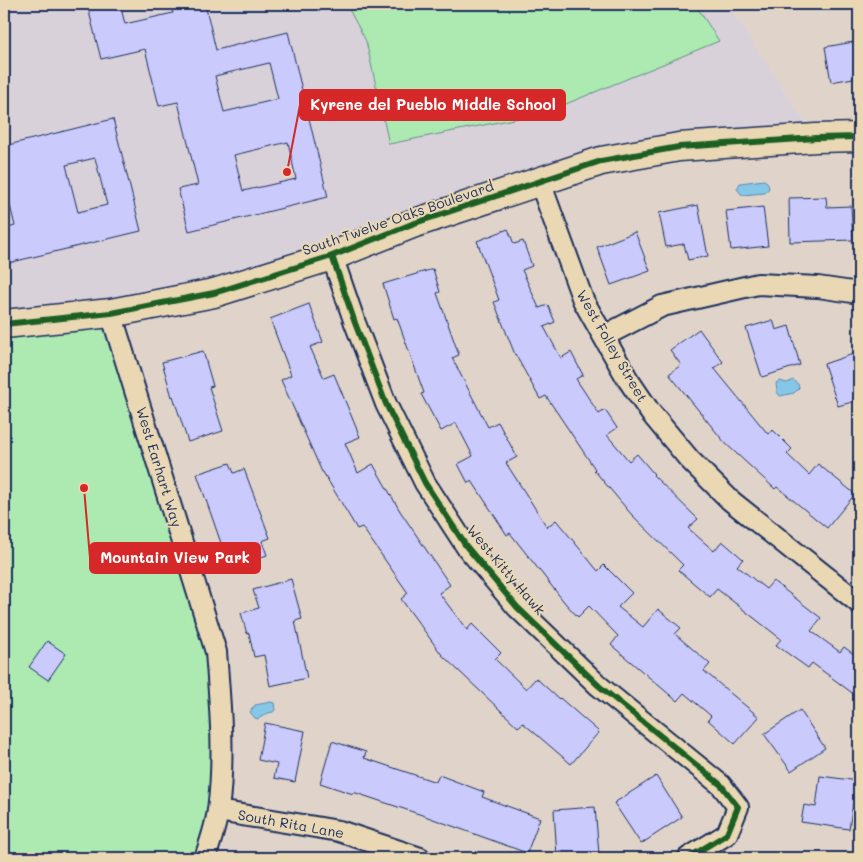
<svg xmlns="http://www.w3.org/2000/svg" width="863" height="862" font-family="Mali,sans-serif">
	<style>
		.built { fill: #d9d1d9 }
		.green { fill: #aceab1; stroke: #648c88 }
		.water { fill: #86c6e6; stroke: #5b8ab0 }
		.building { fill: #cacafc; stroke: #1b2f5e; fill-rule: evenodd }
		.lines { fill: none; stroke-linecap: round; stroke-linejoin: round }
		.street-casing { stroke: #1b2f5e; stroke-width: 24 }
		.secondary-casing { stroke: #1b2f5e; stroke-width: 31 }
		.street { stroke: #ead8b5; stroke-width: 20 }
		.secondary { stroke: #ead8b5; stroke-width: 28 }
		.cycleway-casing { stroke: #ead8b5; stroke-width: 9 }
		.cycleway { stroke: #1b5e20; stroke-width: 6 }
		.labels { text-anchor: middle; stroke-width: 4; stroke-linejoin: round; paint-order: stroke }
		.street-label { font-size: 14px; fill: #1b2f5e; stroke: #ead8b5 }
		.leader { fill: none; stroke: #d62828; stroke-width: 2 }
		.callout-dot { fill: #d62828; stroke: #ead8b5; stroke-width: 2 }
		.callout { fill: #d62828; stroke: #d62828; stroke-width: 2 }
		.callout-label { font-size: 15px; text-anchor: middle; font-weight: bold; fill: #fff }
	</style>
	<rect width="100%" height="100%" fill="#e0d4ca"/>
	<filter id="ink" filterUnits="userSpaceOnUse"><feTurbulence type="fractalNoise" baseFrequency=".02" numOctaves="2"/><feDisplacementMap in="SourceGraphic" scale="10" xChannelSelector="R" yChannelSelector="G"/><feConvolveMatrix kernelMatrix="1 2 1 2 8 2 1 2 1" color-interpolation-filters="sRGB"/></filter>
	<g filter="url(#ink)">
		<path class="built" d="M4,4H727L816,138L679,147L332,256L4,324Z"/>
		<path class="green" d="M346,4H695L719,41L544,113L389,144L366,41Z
			M111,313L220,699L205,858H4V324Z"/>
		<path class="water" d="M764,180L767,182L769,188L765,193L742,195L737,189L740,183Z
			M793,380L798,384L799,388L794,393L780,396L777,392L776,383L780,381L787,383Z
			M271,702L274,703L275,710L273,712L268,713L258,719L255,718L250,712L255,705Z"/>
		<path class="building" d="M87,4H120L125,24L173,13L170,4H205L216,50L288,32L328,197L189,231L178,189L198,185L178,102L159,106L145,49L101,59ZM269,63L278,99L224,112L215,76ZM288,142L296,179L243,191L234,155Z
			M859,41V77L831,82L825,47Z
			M113,119L141,231L4,264V229L15,226L4,181V146ZM95,158L107,205L78,212L66,165Z
			M826,197L827,207L851,206L853,240L790,242L789,198Z
			M698,205L708,256L688,260L684,244L666,247L659,213Z
			M763,207L768,246L731,250L726,211Z
			M508,229L514,244L523,241L532,266L522,270L539,308L548,305L555,322L544,327L561,358L571,352L583,375L576,379L599,414L605,410L617,428L607,435L629,461L637,454L654,474L653,475L698,519L688,528L714,551L722,541L743,559L737,566L766,589L773,581L821,618L811,631L840,652L844,647L859,658V698L812,663L808,668L776,645L781,639L717,589L710,597L678,570L683,565L631,514L594,470L595,469L546,396L540,399L514,352L494,302L499,300L477,241Z
			M635,232L650,271L611,285L597,247Z
			M433,269L440,292L437,293L459,355L452,358L488,427L498,422L517,457L506,463L547,527L556,520L598,571L604,565L632,593L618,607L643,627L658,609L681,628L675,634L710,664L704,671L759,717L735,744L708,720L711,716L684,693L677,701L611,645L618,636L589,606L578,617L565,603L510,533L507,535L472,481L468,483L458,464L473,456L456,423L441,431L421,394L424,393L397,318L394,319L383,284Z
			M309,304L323,342L310,347L324,378L334,374L360,437L345,443L358,473L373,464L400,511L450,585L439,593L467,630L472,624L501,653L495,659L526,689L536,678L559,699L560,698L599,732L571,764L523,723L518,727L442,655L401,599L408,593L362,527L357,529L323,472H322L281,380L291,375L270,319Z
			M773,320L776,330L789,326L800,365L762,377L746,328Z
			M699,329L723,362L714,368L768,434L773,430L792,449L787,454L809,475L818,464L855,494L827,528L777,487L775,489L725,443L669,374L681,365L670,350Z
			M203,351L213,386L209,387L223,431L188,442L173,396L172,397L162,362Z
			M859,352V400L838,406L824,364Z
			M230,463L234,473L244,469L270,538L262,541L267,555L230,569L197,474Z
			M291,579L302,619L295,621L307,678L270,686L264,655L254,657L249,633L247,634L241,613L259,608L253,590Z
			M47,641L66,654L48,680L29,667Z
			M800,710L825,748L791,771L764,734Z
			M265,723L305,731L295,782L274,778L277,764L258,760Z
			M332,741L366,752L364,758L436,782L439,775L484,792L482,797L540,818L527,853L422,815L353,792V794L320,783Z
			M656,776L682,817L641,844L614,803Z
			M820,776L859,781V799L854,798L849,829L801,822L804,805L816,807Z
			M595,807L599,854L557,857L554,810Z"/>
		<g class="lines">
			<defs>
				<path id="street" d="M540,182L583,300L627,378L650,412L689,459L730,500L859,603
					M332,256L355,323L386,404L425,483L466,546L517,607L599,686L721,785L738,807L727,834L688,858
					M111,313L216,652C220,704 225,757 218,810C216,826 210,843 205,858
					M604,336L662,306L758,284L818,287L859,293
					M218,811L339,831L420,858"/>
				<path id="secondary" d="M4,324L111,313L214,293L332,256L412,224L601,161L679,147L816,138L859,137"/>
			</defs>
			<use href="#street" class="street-casing"/>
			<use href="#secondary" class="secondary-casing"/>
			<use href="#street" class="street"/>
			<use href="#secondary" class="secondary"/>
			<defs>
				<path id="cycleway" d="M332,256L355,323L386,404L425,483L466,546L517,607L599,686L721,785L738,807L727,834L688,858
					M4,324L111,313L214,293L332,256L412,224L601,161L679,147L816,138L859,137"/>
			</defs>
			<use href="#cycleway" class="cycleway-casing"/>
			<use href="#cycleway" class="cycleway"/>
		</g>
	</g>
	<g class="labels">
		<g class="street-label">
			<text transform="translate(398 218) rotate(-19)" y="5">South Twelve Oaks Boulevard</text>
			<text transform="translate(612 346) rotate(60)" y="5">West Folley Street</text>
			<text transform="translate(159 467) rotate(73)" y="5">West Earhart Way</text>
			<text transform="translate(506 570) rotate(50)" y="5">West Kitty Hawk</text>
			<text transform="translate(291 824) rotate(10)" y="5">South Rita Lane</text>
		</g>
	</g>
	<path class="leader" d="M287 172L300 105M84 488L90 558"/>
	<g class="callout-dot">
		<circle cx="287" cy="172" r="5"/>
		<circle cx="84" cy="488" r="5"/>
	</g>
	<g class="callout">
		<rect x="300" y="90" width="265" height="30" rx="5"/>
		<rect x="90" y="543" width="170" height="30" rx="5"/>
	</g>
	<g class="callout-label">
		<text x="433" y="110">Kyrene del Pueblo Middle School</text>
		<text x="175" y="563">Mountain View Park</text>
	</g>
	<rect width="863" height="862" fill="none" stroke="#ead8b5" stroke-width="20"/>
	<rect x="10" y="10" width="843" height="842" fill="none" stroke="#1b2f5e" stroke-width="2" filter="url(#ink)"/>
</svg>
